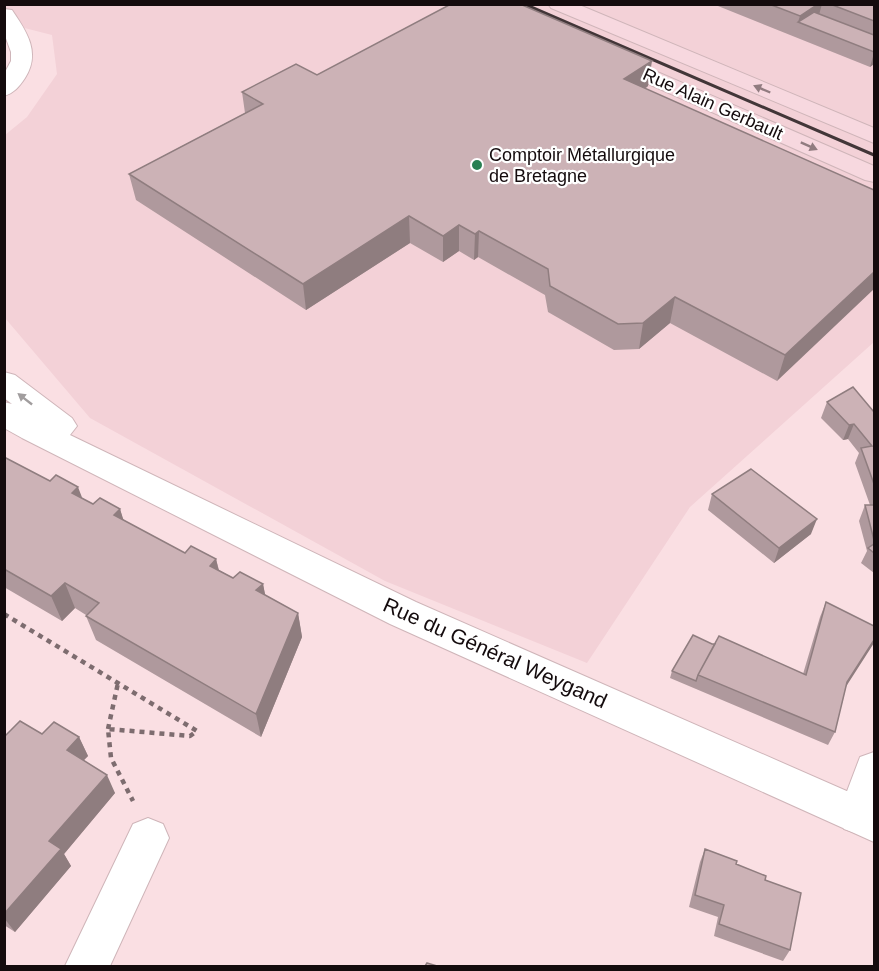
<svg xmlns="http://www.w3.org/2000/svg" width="879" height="971" font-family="Helvetica,sans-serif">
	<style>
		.built { fill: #f3d1d7 }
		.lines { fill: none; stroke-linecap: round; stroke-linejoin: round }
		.minor-casing { stroke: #cfb5b9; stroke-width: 2 }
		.tertiary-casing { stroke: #cfb5b9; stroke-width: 2 }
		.secondary-casing { stroke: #cfb5b9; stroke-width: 2 }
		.path { stroke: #7d6c6f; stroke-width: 4.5; stroke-dasharray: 5 5; stroke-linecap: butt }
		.minor { fill: #fff; fill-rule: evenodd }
		.tertiary { fill: #fff; fill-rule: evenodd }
		.secondary { fill: #f7d8df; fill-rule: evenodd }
		.rail { stroke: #423638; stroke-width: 3 }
		.wall { fill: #af999d }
		.shaded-wall { fill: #8f7d7f }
		.building { fill: #ccb2b6; stroke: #8f7d7f; stroke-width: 1.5 }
		.oneway { fill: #917c80 }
		.oneway2 { fill: #a19d9e }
		.poi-dot { fill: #287f52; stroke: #fff; stroke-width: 2 }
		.labels { text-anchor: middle; stroke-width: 4.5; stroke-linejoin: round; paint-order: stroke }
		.far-street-label { font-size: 18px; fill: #140b0d; stroke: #fff }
		.far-poi-label { font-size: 18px; fill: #140b0d; stroke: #fff; text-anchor: start }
		.street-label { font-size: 21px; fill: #140b0d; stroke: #fff }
	</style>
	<rect width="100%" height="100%" fill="#fadfe3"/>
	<path class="built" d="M5,4L874,5V342L690,507L587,663L385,581L90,418L5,318V135L27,117L57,74L52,35L5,23Z"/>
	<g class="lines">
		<defs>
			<path id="minor" d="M874,752V827L859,834L844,829L838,815L860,757Z
				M148,818L163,824L169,838L110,966H65L133,824Z"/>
			<path id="tertiary" d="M4,9L12,10C27,32 41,53 25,78C19,87 14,93 4,96V74L11,61V52L4,33Z
				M4,372L15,375L72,418L77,426L70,435L416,602L874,803V842L390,624L22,438L4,428V402L12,404L4,398Z"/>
			<path id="secondary" d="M548,4H577L874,128V143L551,8Z
				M609,51L874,166V182L865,180L601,63L598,58L601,53Z"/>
		</defs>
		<use href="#minor" class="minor-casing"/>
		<use href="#tertiary" class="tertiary-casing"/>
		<use href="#secondary" class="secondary-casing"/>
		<path class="path" d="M4,614L197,731L190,736L108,729L111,758L133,801
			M108,729L118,683"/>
		<use href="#minor" class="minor"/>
		<use href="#tertiary" class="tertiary"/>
		<use href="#secondary" class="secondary"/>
		<path class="rail" d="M524,4L874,155"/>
	</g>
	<path class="wall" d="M713,4H874V64L870,67Z
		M317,75L648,86L645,89L874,190L777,381L670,323L639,349L614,350L548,312L545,295L478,257L474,260L459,251L443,262L410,243L306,310L136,200L129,174L245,113L242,92Z
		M827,402L874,412V573L861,563L867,551L859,521L865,505H870L855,463L859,453L848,439L843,440L821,418Z
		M4,457L93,504L120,509L123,520L185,553L216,559L219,570L233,578L263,584L265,595L298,613L302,637L261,737L96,640L86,616V615L75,608L62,621L4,587Z
		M712,494L811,534L774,563L708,510Z
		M826,602L846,687L835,732L828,745L670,678L672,671L712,644L803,674L820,617Z
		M42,734L79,737L88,756L84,760L115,793L64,854L71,866L15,932L4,925V737Z
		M705,849L765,880L790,950L783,961L714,936L718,917L689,907L700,862Z"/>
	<path class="shaded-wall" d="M818,4H822L817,22H798L800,16Z
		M874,53V64L870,67Z
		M652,61L648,86L620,105L624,79Z
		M409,216L410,243L306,310L303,284Z
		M459,225V251L443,262V236Z
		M479,231L478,257L474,260L475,234Z
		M874,272V289L777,381L785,355Z
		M675,297L670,323L639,349L643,323Z
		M854,424L848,439L843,440L849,425Z
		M78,487L88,513L72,493Z
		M120,509L128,534L114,515Z
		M817,519L811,534L774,563L779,548Z
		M216,559L222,585L210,566Z
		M65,583L75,608L62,621L51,596Z
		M263,584L268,609L256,590Z
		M298,613L302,637L261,737L256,714Z
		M874,640V643L840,696L847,682Z
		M79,737L88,756L76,768L67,750Z
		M107,775L115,793L64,854L71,866L15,932L4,918V914L49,841Z"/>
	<path class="building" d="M451,4H520L652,61L624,79L874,190V272L785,355L675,297L643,323L618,324L550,286L548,269L479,231L475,234L459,225L443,236L409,216L303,284L129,174L263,104L242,92L296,64L317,75Z
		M769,4H818L800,16Z
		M830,4H874V21Z
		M814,12L874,35V52L798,22Z
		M853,387L874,412V484L861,448L872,446L854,424L849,425L827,402Z
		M4,457L50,481L56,475L78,487L72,493L93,504L100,498L120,509L114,515L185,553L191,546L216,559L210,566L233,578L240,572L263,584L256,590L298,613L256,714L86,616L99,603L65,583L51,596L4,569Z
		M751,469L817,519L779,548L712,494Z
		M865,505H874V540Z
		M874,544V553L868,548Z
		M826,602L874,626V640L847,682L835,732L698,675L719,636L806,675Z
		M693,635L712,644H715L698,675L696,681L672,671Z
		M20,721L42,734L54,722L79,737L67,750L107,775L49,841L61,849L4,914V737Z
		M705,849L737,861L736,864L766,876L765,880L801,893L790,950L719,924L724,905L695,895Z
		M427,963L437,966H425Z"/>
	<defs><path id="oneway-solid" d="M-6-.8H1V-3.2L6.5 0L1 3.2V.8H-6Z" transform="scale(1.5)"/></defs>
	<g class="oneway">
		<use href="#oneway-solid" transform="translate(762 89) rotate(-157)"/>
		<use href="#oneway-solid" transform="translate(809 146) rotate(24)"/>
	</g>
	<use class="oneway2" href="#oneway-solid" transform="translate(25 399) rotate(-142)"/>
	<circle class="poi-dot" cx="477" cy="165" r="6"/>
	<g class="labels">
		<g class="far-street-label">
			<text transform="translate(713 104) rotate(24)" y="6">Rue Alain Gerbault</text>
		</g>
		<g class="far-poi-label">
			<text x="489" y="161">Comptoir Métallurgique<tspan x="489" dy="21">de Bretagne</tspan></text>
		</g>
		<g class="street-label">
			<text transform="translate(495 653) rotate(24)" y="7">Rue du Général Weygand</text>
		</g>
	</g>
	<rect width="879" height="971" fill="none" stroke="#140b0d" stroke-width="12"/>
</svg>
